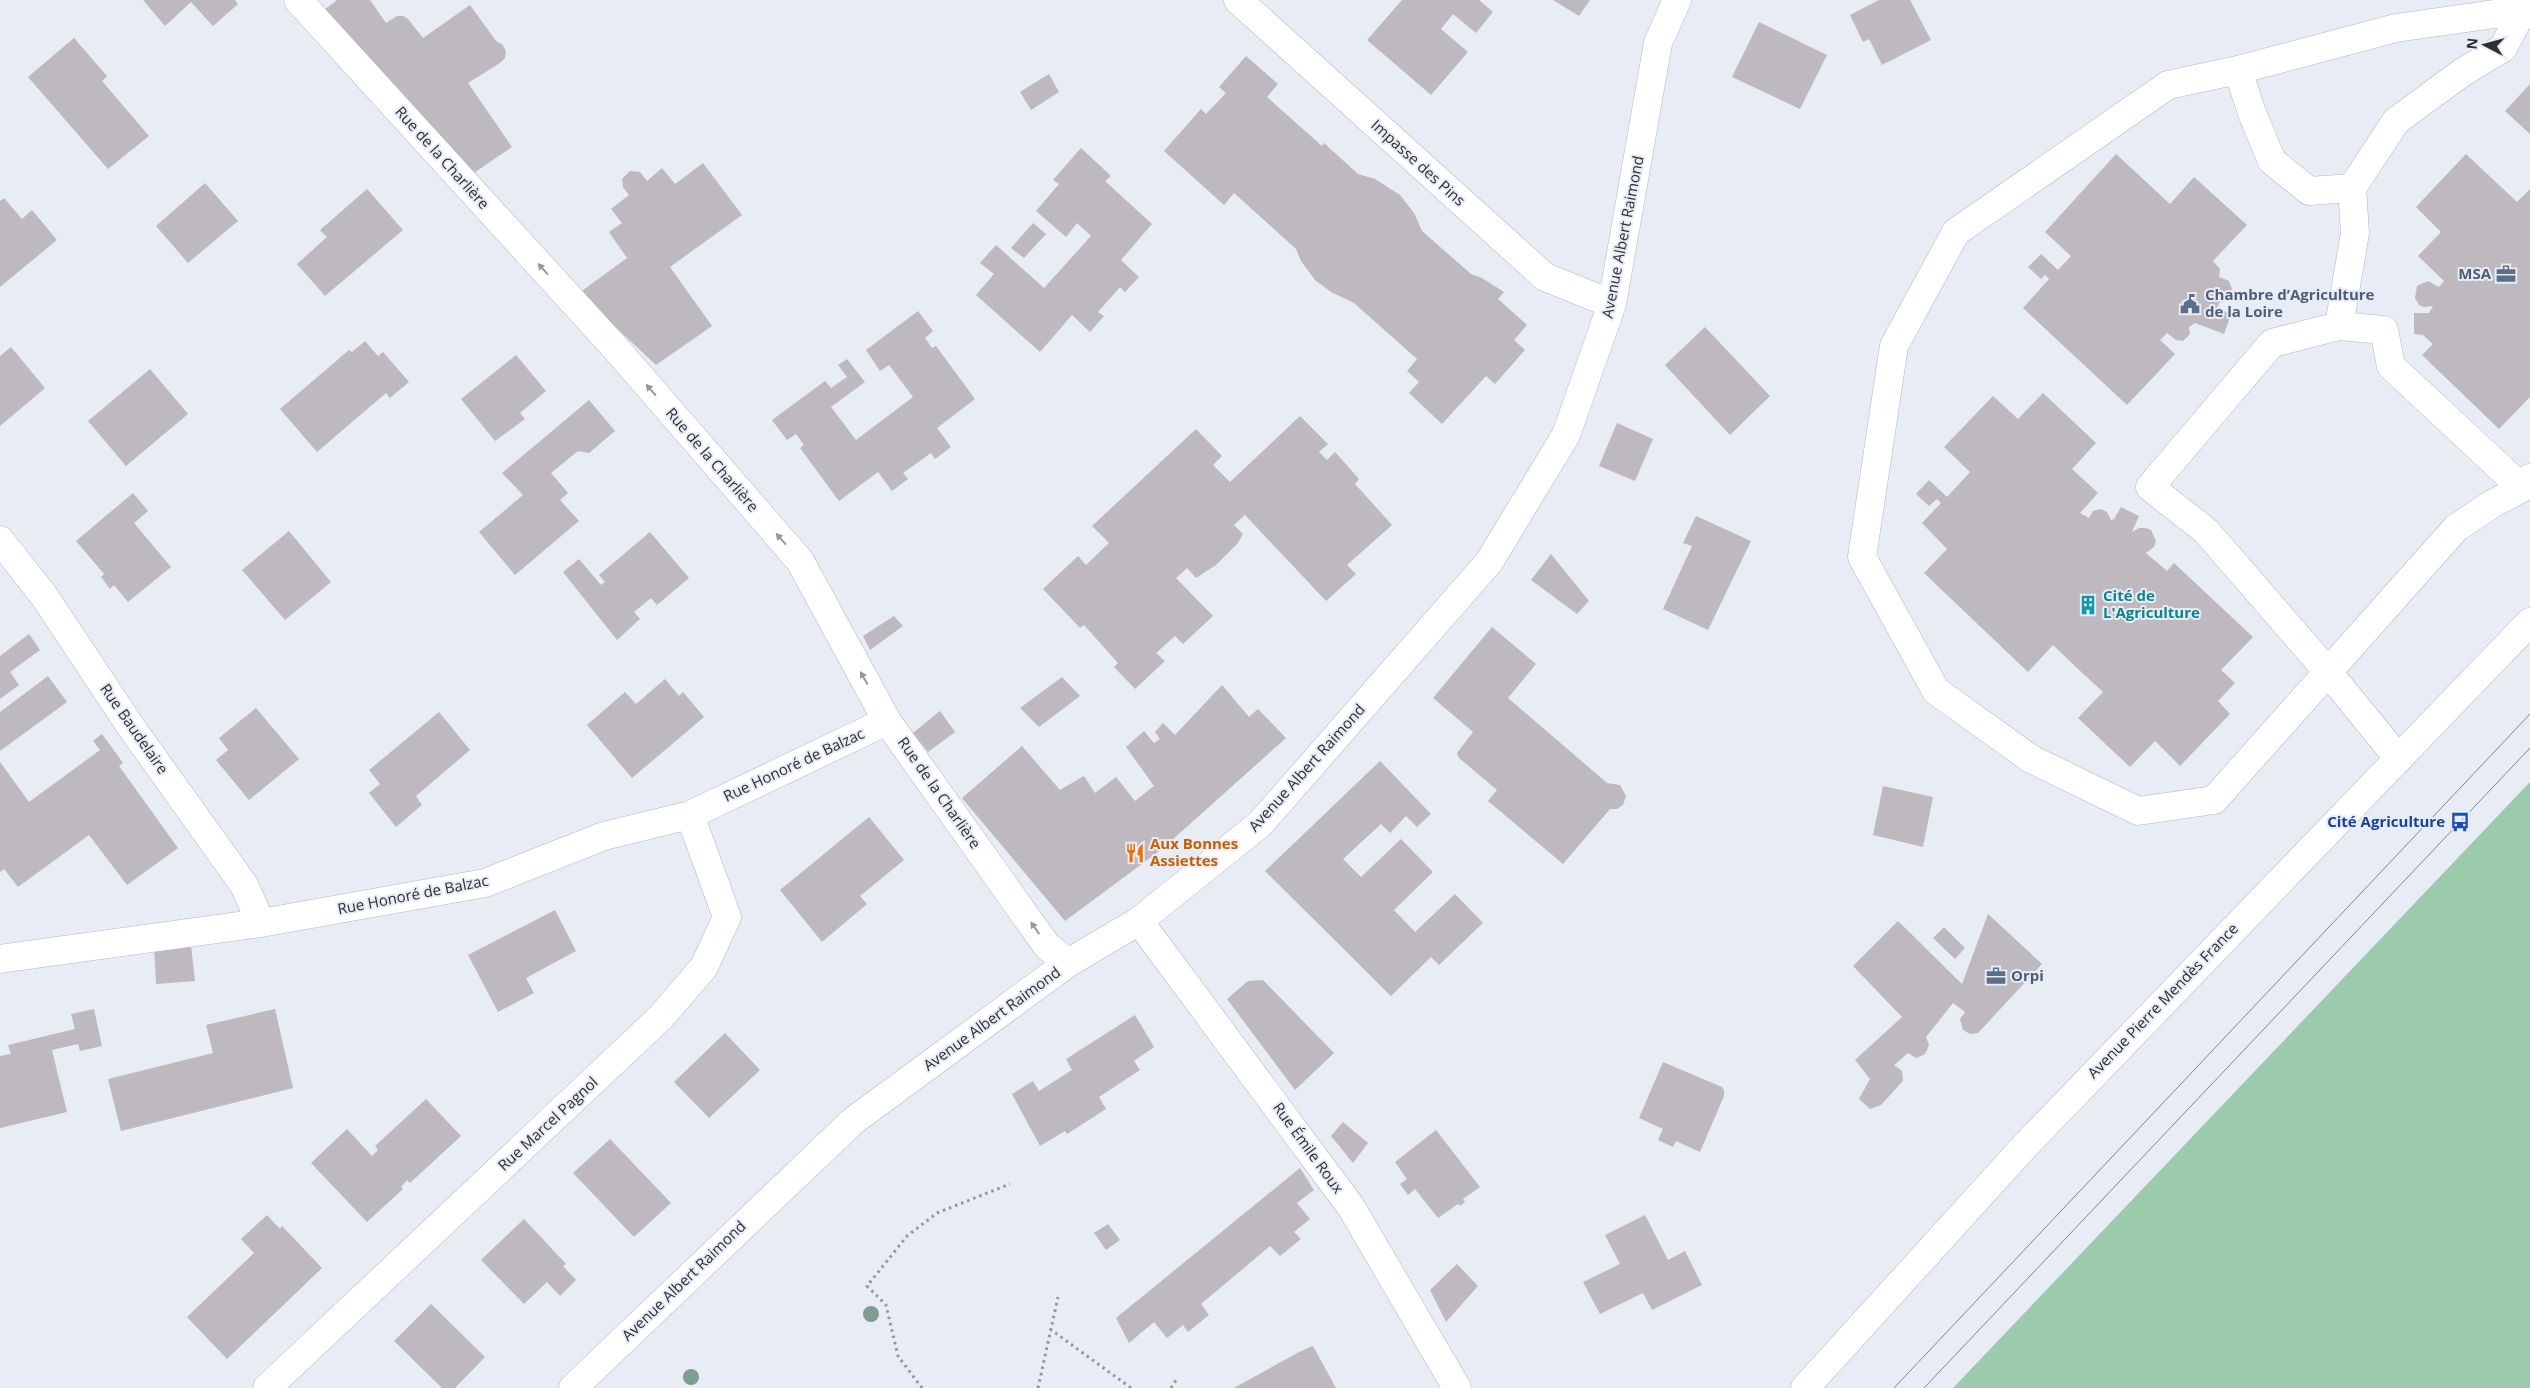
<svg xmlns="http://www.w3.org/2000/svg" width="2530" height="1388" font-family="'Open Sans',sans-serif">
	<style>
		.green { fill: #9ccaac }
		.building { fill: #beb8bf }
		.lines { fill: none; stroke-linecap: round; stroke-linejoin: round }
		.minor-casing { stroke: #b2b7bf; stroke-width: 29 }
		.major-casing { stroke: #b2b7bf; stroke-width: 29 }
		.path { stroke: #92959c; stroke-width: 3; stroke-dasharray: 2.5 4; stroke-linecap: butt }
		.minor { stroke: #fff; stroke-width: 28 }
		.major { stroke: #fff; stroke-width: 28 }
		.tram { stroke: #83868c; stroke-width: 1 }
		.tree { fill: #7c9d90 }
		.oneway { fill: #969799 }
		.labels { text-anchor: middle; stroke-width: 4; stroke-linejoin: round; paint-order: stroke }
		.street-label { font-size: 15px; fill: #2e2f33; stroke: #e7ecf5 }
		.service-label { font-size: 15px; font-weight: bold; fill: #4e5e75; stroke: #e7ecf5; text-anchor: start }
		.culture-label { font-size: 15px; font-weight: bold; fill: #0d838f; stroke: #e7ecf5; text-anchor: start }
		.transit-label { font-size: 15px; font-weight: bold; fill: #164399; stroke: #e7ecf5; text-anchor: end }
		.food-label { font-size: 15px; font-weight: bold; fill: #c56008; stroke: #e7ecf5; text-anchor: start }
	</style>
	<rect width="100%" height="100%" fill="#e7ecf5"/>
	<path class="green" d="M2530,782V1388H1953Z"/>
	<path class="building" d="M143,0H235L238,4L213,26L191,2L165,26Z
		M337,0H370L386,23L397,16H403L408,19L423,38L470,5L496,41L502,44L506,51L505,58L500,63L468,83L512,147L471,175L324,10Z
		M1402,0H1479L1493,12L1476,33L1453,14L1441,29L1468,52L1431,95L1367,40Z
		M1553,0H1590L1579,16Z
		M1879,0H1910L1931,40L1882,65L1869,39L1863,42L1850,15Z
		M1759,22L1827,55L1800,109L1732,77Z
		M74,38L107,76L102,81L149,136L108,169L28,77Z
		M1246,56L1278,84L1267,97L1322,146L1324,143L1358,174L1375,179L1400,195L1414,213L1422,231L1471,274L1482,278L1504,292L1498,299L1527,325L1514,340L1525,350L1495,384L1486,376L1442,424L1409,393L1419,382L1407,371L1417,359L1354,303L1331,292L1315,280L1301,261L1296,249L1234,193L1224,205L1164,151L1201,109L1206,114L1226,93L1219,87Z
		M1049,74L1059,92L1031,110L1020,92Z
		M2530,84V134L2505,111Z
		M1081,148L1111,176L1105,181L1152,224L1121,260L1139,277L1125,292L1120,287L1098,312L1104,316L1090,332L1072,315L1040,352L976,295L994,274L980,263L996,245L1044,288L1091,236L1077,223L1066,237L1036,211L1059,184L1053,180Z
		M2116,154L2170,204L2194,177L2247,225L2213,261L2220,269L2219,277L2229,281L2232,289L2229,298L2219,303L2217,308L2231,314L2224,334L2195,323L2189,327L2190,334L2183,341L2176,340L2167,333L2160,340L2175,354L2127,405L2023,308L2049,279L2045,275L2041,279L2028,267L2041,254L2058,270L2071,256L2045,232Z
		M2466,154L2517,202L2530,189V397L2499,429L2422,355L2433,344L2423,335L2414,334V313H2429L2433,306L2424,307L2419,305L2415,298L2417,286L2428,281L2439,287L2444,281L2418,256L2441,232L2416,207Z
		M703,163L742,215L670,267L712,326L656,365L579,293L627,258L609,232L622,223L611,209L629,195L623,187L622,179L630,171L640,172L647,181L662,168L675,184Z
		M205,183L238,221L188,263L156,226Z
		M367,189L403,230L325,296L297,264L327,237L320,230Z
		M4,198L22,219L32,210L57,240L0,287V201Z
		M1033,223L1046,234L1024,258L1011,248Z
		M918,311L933,331L925,338L932,348L936,346L975,399L937,428L951,447L935,459L931,453L903,473L908,479L892,491L878,472L839,501L800,448L804,445L796,434L787,440L772,420L825,381L831,388L847,377L838,365L847,359L865,382L831,407L856,440L913,397L889,365L880,371L866,350Z
		M1705,327L1770,396L1730,435L1665,365Z
		M365,341L378,356L383,352L409,382L390,398L386,393L317,452L280,409L349,350L352,352Z
		M11,347L45,388L0,426V356Z
		M516,355L546,391L520,413L525,419L495,441L461,399Z
		M150,369L188,414L126,466L88,421Z
		M2043,393L2096,443L2072,469L2098,493L2080,513L2089,518L2093,511L2101,509L2107,512L2111,520L2114,519L2121,507L2139,516L2132,532L2139,528H2146L2151,530L2156,541L2154,547L2146,553L2167,571L2174,563L2253,637L2221,670L2235,683L2218,701L2230,714L2180,766L2155,741L2130,767L2078,718L2103,692L2077,668L2053,645L2028,672L1924,573L1947,549L1922,523L1941,503L1937,499L1929,506L1916,494L1929,480L1947,497L1970,472L1944,447L1993,396L2018,419Z
		M589,400L615,431L589,453L578,451L551,473L568,493L560,500L579,521L515,575L479,532L523,495L502,473Z
		M1300,416L1328,444L1319,452L1327,460L1335,452L1359,479L1355,484L1392,525L1347,565L1356,574L1326,601L1245,515L1234,525L1243,534L1238,543L1216,565L1196,578L1187,568L1176,578L1213,616L1183,644L1175,636L1156,653L1165,661L1135,689L1114,667L1118,663L1084,625L1080,628L1043,589L1078,556L1086,565L1109,543L1092,526L1196,429L1222,456L1213,465L1230,482Z
		M1617,423L1653,439L1635,481L1599,466Z
		M133,493L148,511L134,523L171,567L128,602L114,585L110,589L101,577L104,574L76,541Z
		M1696,516L1751,541L1708,630L1663,609L1692,546L1683,543Z
		M289,531L331,582L285,620L242,570Z
		M650,532L689,578L657,605L651,598L634,612L640,619L617,640L563,572L579,559L601,585L605,582L599,575Z
		M1551,554L1589,601L1577,614L1531,580Z
		M894,616L903,626L870,650L863,636Z
		M1492,627L1536,664L1508,698L1607,783L1620,785L1626,796L1623,805L1617,809H1610L1563,864L1488,801L1497,790L1459,758L1457,753L1473,732L1433,698Z
		M29,634L40,650L10,672L19,685L0,699V656Z
		M48,676L67,702L0,751V712Z
		M1062,677L1080,696L1039,727L1020,708Z
		M665,679L679,696L683,692L704,717L632,778L587,725L625,692L636,704Z
		M1222,685L1249,717L1258,709L1286,738L1162,849L1065,921L962,798L1022,746L1060,790L1084,776L1095,793L1116,777L1135,801L1154,786L1126,747L1144,731L1154,743L1160,739L1155,732L1163,723L1175,735Z
		M256,708L299,759L249,800L216,760L228,750L219,738Z
		M940,711L955,732L928,752L913,733Z
		M439,712L470,750L416,796L422,805L396,827L369,793L380,784L369,770Z
		M102,734L123,763L119,766L178,848L127,885L89,835L18,887L4,869L0,872V762L29,802L100,750L93,741Z
		M1380,761L1431,814L1417,827L1406,816L1390,833L1381,824L1343,859L1361,877L1401,839L1433,872L1394,910L1415,932L1455,894L1483,923L1439,965L1431,957L1391,996L1265,871Z
		M1883,786L1933,797L1923,847L1873,835Z
		M869,817L904,860L860,896L867,904L822,942L780,890Z
		M555,910L576,951L526,978L534,993L498,1012L468,955Z
		M1988,914L2042,964L1978,1033L1970,1034L1963,1030L1960,1019L1965,1012L1953,1003L1926,1037L1929,1045L1925,1054L1916,1058L1908,1053L1894,1065L1902,1071L1903,1081L1881,1105L1870,1109L1859,1099L1870,1079L1855,1060L1902,1017L1853,966L1898,921L1962,984Z
		M1944,927L1965,948L1955,959L1933,938Z
		M191,945L195,981L156,984L154,946Z
		M1263,980L1334,1053L1295,1090L1227,999L1248,981Z
		M94,1009L102,1046L80,1051L78,1044L52,1050L67,1112L0,1128V1056L11,1054L8,1045L75,1029L71,1014Z
		M275,1009L293,1088L121,1131L108,1079L213,1053L206,1025Z
		M1135,1015L1154,1047L1134,1061L1140,1070L1099,1097L1106,1109L1067,1134L1065,1131L1040,1146L1012,1094L1033,1081L1039,1091L1072,1070L1066,1059Z
		M725,1033L760,1070L709,1118L674,1082Z
		M1663,1062L1722,1087L1724,1091V1096L1700,1152L1676,1141L1673,1147L1658,1140L1663,1129L1639,1118Z
		M426,1099L461,1136L410,1183L407,1180L401,1187L403,1189L367,1222L311,1163L347,1129L372,1156L378,1150L375,1146Z
		M1343,1122L1368,1143L1353,1163L1331,1136Z
		M1436,1130L1480,1187L1463,1199L1465,1202L1460,1206L1458,1204L1438,1218L1415,1189L1408,1195L1400,1184L1407,1179L1395,1162Z
		M610,1139L671,1203L634,1237L573,1173Z
		M1300,1168L1314,1190L1297,1203L1310,1219L1294,1232L1301,1239L1280,1256L1270,1246L1201,1304L1209,1315L1188,1332L1183,1325L1167,1338L1154,1322L1129,1343L1116,1318Z
		M267,1215L280,1229L282,1226L322,1268L227,1359L187,1317L254,1253L241,1239Z
		M1645,1215L1668,1260L1685,1251L1702,1285L1652,1310L1643,1293L1600,1314L1583,1282L1620,1264L1605,1235Z
		M524,1219L566,1264L563,1266L576,1280L560,1296L547,1282L524,1304L481,1260Z
		M1108,1224L1120,1240L1106,1250L1094,1233Z
		M1457,1264L1478,1286L1446,1322L1430,1290Z
		M431,1304L485,1357L455,1388H442L394,1341Z
		M1313,1346L1336,1388H1234L1299,1352Z"/>
	<g class="lines">
		<defs>
			<path id="minor" d="M298,0L618,351L800,561L887,721L1047,946L1068,963
				M1238,0L1545,277L1612,304
				M2530,15L2523,10L2396,28L2238,70L2168,85L1956,232L1894,346L1862,557L1936,691L2031,759L2138,811L2214,800L2456,528L2492,504L2522,488L2530,478
				M2238,70L2252,113L2272,161L2309,191L2352,188L2396,121L2463,72L2503,48L2523,10L2530,1
				M2352,188L2355,233L2339,326L2272,343L2150,487L2206,531L2328,672L2399,759
				M2339,326L2384,330L2391,366L2522,488
				M0,540L44,596L131,727L244,885L261,923
				M1139,921L1351,1207L1457,1388
				M0,959L261,923L485,883L604,836L690,815L887,721
				M267,1388L661,1017L704,967L727,917L690,815
				M573,1388L853,1121L1068,963L1139,921L1260,824L1489,562L1566,435L1612,304L1658,43L1677,0"/>
			<path id="major" d="M1805,1388L2024,1147L2530,622"/>
		</defs>
		<use href="#minor" class="minor-casing"/>
		<use href="#major" class="major-casing"/>
		<path class="path" d="M1050,1329L1131,1388
			M922,1388L898,1356L886,1305L867,1286L907,1236L937,1213L1010,1184
			M1038,1388L1058,1297
			M1171,1388L1178,1377"/>
		<use href="#minor" class="minor"/>
		<use href="#major" class="major"/>
		<path class="tram" d="M1894,1388L2530,714
			M1924,1388L2530,748"/>
	</g>
	<g class="tree">
		<circle cx="871" cy="1314" r="8"/>
		<circle cx="691" cy="1377" r="8"/>
	</g>
	<defs><path id="oneway-solid" d="M-6-.8H1V-3.2L6.5 0L1 3.2V.8H-6Z" transform="scale(1.25)"/></defs>
	<g class="oneway">
		<use href="#oneway-solid" transform="translate(543 269) rotate(-132)"/>
		<use href="#oneway-solid" transform="translate(651 390) rotate(-131)"/>
		<use href="#oneway-solid" transform="translate(781 539) rotate(-131)"/>
		<use href="#oneway-solid" transform="translate(864 678) rotate(-119)"/>
		<use href="#oneway-solid" transform="translate(1035 928) rotate(-125)"/>
	</g>
	<defs>
		<symbol id="office-bare" viewBox="-9 -9 18 18"><path d="M-6-3h4V-5.5h4V-3h4V5H-6ZM-1-4.5V-3h2v-1.5ZM-6 0V1H6V0Z" fill="#5c6f8a" stroke="#e7ecf5" stroke-width="2.5" paint-order="stroke"/></symbol>
		<symbol id="civic-bare" viewBox="-9 -9 18 18"><path d="M-.6-6.5H3V-4.5H.6V-3L4-1V1h2V6H-6V1h2V-1L-.6-3ZM-1.2 2.5V6h2.4V2.5Z" fill="#5c6f8a" stroke="#e7ecf5" stroke-width="2.5" paint-order="stroke"/></symbol>
		<symbol id="building-bare" viewBox="-9 -9 18 18"><path d="M-4-6H4V6H1V3H-1V6H-4ZM-2.5-4.3h1.7v1.8h-1.7ZM.8-4.3h1.7v1.8H.8ZM-2.5-1h1.7V.8h-1.7ZM.8-1h1.7V.8H.8Z" fill="#0f9aa8" stroke="#e7ecf5" stroke-width="2.5" paint-order="stroke"/></symbol>
		<symbol id="bus-bare" viewBox="-9 -9 18 18"><path d="M-5-6H5V4H4V6H2V4H-2V6H-4V4H-5ZM-3.5-4V0h7V-4ZM-3.5 1.2v1.5H-2V1.2ZM2 1.2v1.5H3.5V1.2Z" fill="#1a4fb4" stroke="#e7ecf5" stroke-width="2.5" paint-order="stroke"/></symbol>
		<symbol id="restaurant-bare" viewBox="-9 -9 18 18"><path d="M-5-6h1v4h1v-4h1v4h1v-4h1v5L-1.5 .5V6h-2V.5L-5-1ZM5-6V6H3V1.5H1.5Q1.5-4 5-6Z" fill="#e8710a" stroke="#e7ecf5" stroke-width="2.5" paint-order="stroke"/></symbol>
	</defs>
	<g fill-rule="evenodd">
		<use href="#office-bare" x="2492" y="260" width="28" height="28"/>
		<use href="#civic-bare" x="2176" y="290" width="28" height="28"/>
		<use href="#building-bare" x="2074" y="591" width="28" height="28"/>
		<use href="#bus-bare" x="2446" y="808" width="28" height="28"/>
		<use href="#restaurant-bare" x="1121" y="839" width="28" height="28"/>
		<use href="#office-bare" x="1982" y="962" width="28" height="28"/>
	</g>
	<g class="labels">
		<g class="street-label">
			<text transform="translate(442 158) rotate(48)" y="5">Rue de la Charlière</text>
			<text transform="translate(1418 163) rotate(42)" y="5">Impasse des Pins</text>
			<text transform="translate(1623 237) rotate(-79)" y="5">Avenue Albert Raimond</text>
			<text transform="translate(712 460) rotate(49)" y="5">Rue de la Charlière</text>
			<text transform="translate(134 729) rotate(55)" y="5">Rue Baudelaire</text>
			<text transform="translate(794 765) rotate(-25)" y="5">Rue Honoré de Balzac</text>
			<text transform="translate(1307 768) rotate(-48)" y="5">Avenue Albert Raimond</text>
			<text transform="translate(939 793) rotate(55)" y="5">Rue de la Charlière</text>
			<text transform="translate(413 895) rotate(-11)" y="5">Rue Honoré de Balzac</text>
			<text transform="translate(2163 1001) rotate(-46)" y="5">Avenue Pierre Mendès France</text>
			<text transform="translate(992 1019) rotate(-36)" y="5">Avenue Albert Raimond</text>
			<text transform="translate(548 1124) rotate(-43)" y="5">Rue Marcel Pagnol</text>
			<text transform="translate(1308 1148) rotate(54)" y="5">Rue Émile Roux</text>
			<text transform="translate(684 1281) rotate(-44)" y="5">Avenue Albert Raimond</text>
		</g>
		<g class="service-label">
			<text x="2491" y="279" text-anchor="end">MSA</text>
			<text x="2205" y="300">Chambre d’Agriculture<tspan x="2205" dy="17">de la Loire</tspan></text>
			<text x="2011" y="981">Orpi</text>
		</g>
		<g class="culture-label">
			<text x="2103" y="601">Cité de<tspan x="2103" dy="17">L'Agriculture</tspan></text>
		</g>
		<g class="transit-label">
			<text x="2445" y="827">Cité Agriculture</text>
		</g>
		<g class="food-label">
			<text x="1150" y="849">Aux Bonnes<tspan x="1150" dy="17">Assiettes</tspan></text>
		</g>
	</g>
	<g transform="translate(2485 45) rotate(276)" stroke="#e7ecf5" stroke-width="4" paint-order="stroke">
	<path d="M0-4L9 19L0 12L-9 19Z" fill="#2e2f33"/>
	<text y="-8" font-size="14" font-weight="bold" text-anchor="middle" fill="#2e2f33">N</text>
	</g>
</svg>
